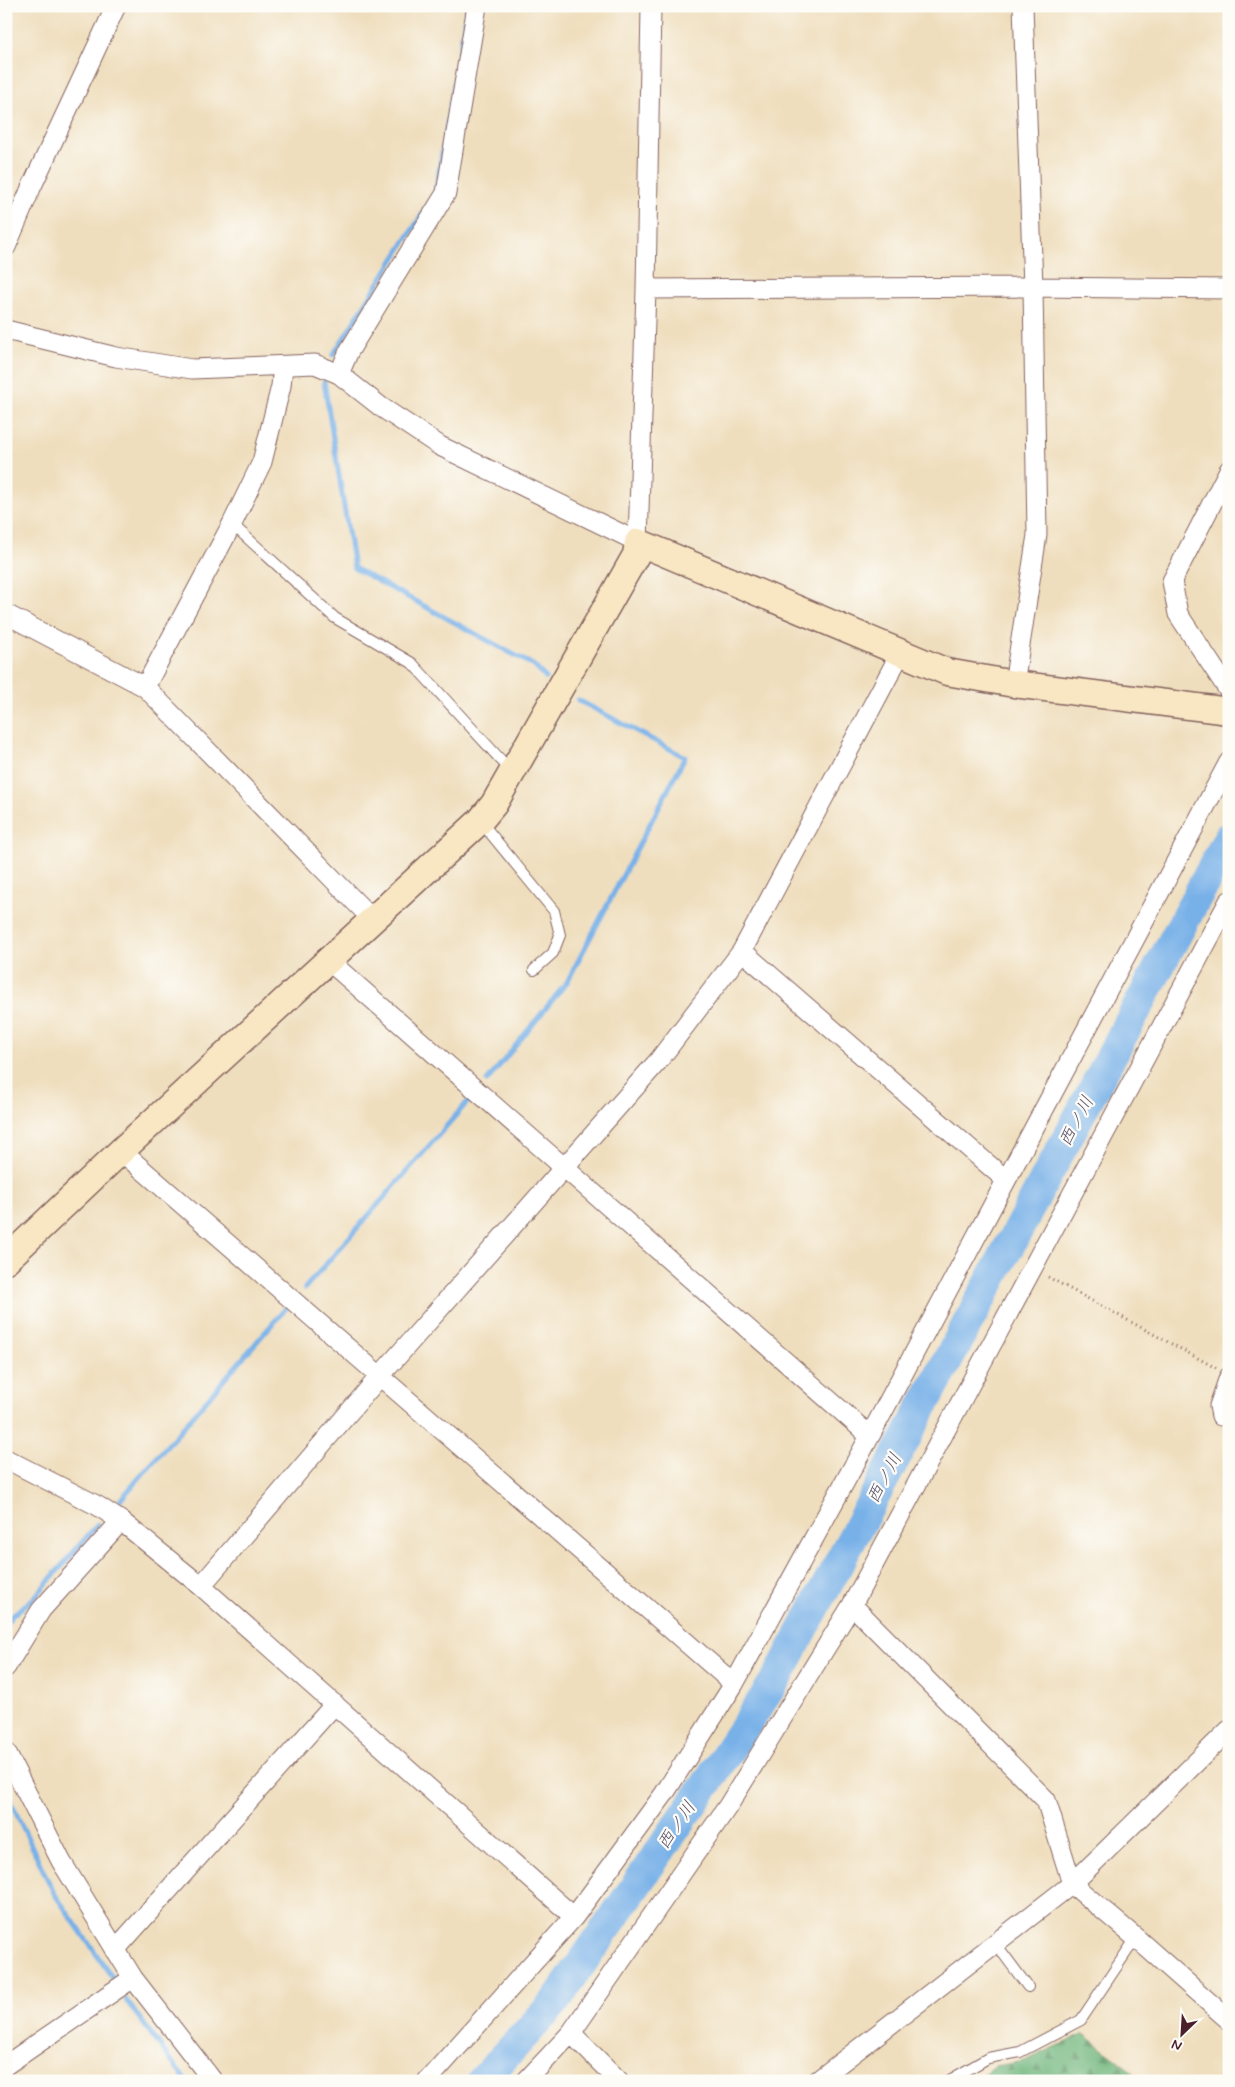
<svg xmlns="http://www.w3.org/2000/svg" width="1235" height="2087" font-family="Mynerve,'Klee One',sans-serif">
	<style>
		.forest { fill: url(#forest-firs); stroke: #5c6a52 }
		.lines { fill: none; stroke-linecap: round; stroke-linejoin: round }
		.stream { stroke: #78b1e8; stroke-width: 5 }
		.river { stroke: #78b1e8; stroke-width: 31 }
		.lane-casing { stroke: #84625e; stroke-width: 12 }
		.street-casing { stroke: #84625e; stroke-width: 21 }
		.secondary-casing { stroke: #84625e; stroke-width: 29 }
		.path { stroke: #84625e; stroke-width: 3; stroke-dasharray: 1 4; stroke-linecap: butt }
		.lane { stroke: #fff; stroke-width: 10 }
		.street { stroke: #fff; stroke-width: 19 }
		.secondary { stroke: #f9e7c3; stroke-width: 26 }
		.labels { text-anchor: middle; stroke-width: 4.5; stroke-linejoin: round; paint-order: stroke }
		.water-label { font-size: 18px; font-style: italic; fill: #5a526d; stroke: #fdfcf7 }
	</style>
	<defs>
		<pattern id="forest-firs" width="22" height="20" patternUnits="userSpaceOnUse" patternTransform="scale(1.25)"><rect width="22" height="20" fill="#6eb57a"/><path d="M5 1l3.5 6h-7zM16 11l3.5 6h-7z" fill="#5c9364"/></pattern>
	</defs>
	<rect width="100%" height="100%" fill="#fdfcf7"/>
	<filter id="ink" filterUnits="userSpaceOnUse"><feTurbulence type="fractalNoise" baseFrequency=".02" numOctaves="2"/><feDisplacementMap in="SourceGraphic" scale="10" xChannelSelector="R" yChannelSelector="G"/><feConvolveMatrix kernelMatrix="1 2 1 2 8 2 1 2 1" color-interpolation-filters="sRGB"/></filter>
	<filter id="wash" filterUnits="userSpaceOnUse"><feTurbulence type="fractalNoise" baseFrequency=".0096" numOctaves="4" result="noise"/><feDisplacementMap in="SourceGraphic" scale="20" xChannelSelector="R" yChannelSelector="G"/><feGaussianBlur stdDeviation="1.12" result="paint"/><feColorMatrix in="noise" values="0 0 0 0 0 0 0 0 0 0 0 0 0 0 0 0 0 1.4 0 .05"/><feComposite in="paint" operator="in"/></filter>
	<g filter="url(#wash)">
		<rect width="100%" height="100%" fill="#efdebd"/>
		<path class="forest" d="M1084,2034L1144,2081H975L995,2066L1025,2061Z"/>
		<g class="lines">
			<path class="stream" d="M333,355L435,194L467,9
				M324,382L354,568L533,665L546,678
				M487,1081L567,982L685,757L578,700
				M305,1288L471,1098
				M121,1499L286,1308
				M6,1625L11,1616L34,1598L98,1524
				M6,1792L54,1893L112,1977
				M126,2000L186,2081"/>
			<path class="river" d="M482,2081L554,2003L705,1786L777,1678L1229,837"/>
		</g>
	</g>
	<g filter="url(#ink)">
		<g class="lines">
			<defs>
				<path id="lane" d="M232,524L335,618L412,663L511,771
					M481,822L554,911L560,935L553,953L534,970
					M996,1944L1028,1987
					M948,2081L988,2058L1020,2052L1081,2020L1136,1938"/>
				<path id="street" d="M6,247L31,188L116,6
					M646,289L1033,287L1229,289
					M6,330L116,357L192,369L315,364L339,374L381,407L440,446L638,542L646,289L651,6
					M339,374L349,351L446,193L477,6
					M1229,470L1172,581L1178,614L1229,691
					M6,614L145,687L373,920
					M1014,684L1037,535L1033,287L1023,6
					M145,687L232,524L262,462L281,386L283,366
					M742,951L1006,1180
					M329,961L870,1436
					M121,1151L734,1684
					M1221,1416L1219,1406L1229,1377
					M6,1459L98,1506L121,1521L201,1586L574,1917
					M201,1586L380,1376L659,1060L742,951L900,654
					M852,1605L1046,1800L1072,1884L1136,1938L1229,2020
					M6,1667L41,1610L121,1521
					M6,1752L61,1861L133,1978L213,2081
					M115,1950L335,1704
					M571,2033L619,2081
					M6,2065L133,1978
					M427,2081L574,1917L664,1794L734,1684L870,1436L1229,762
					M526,2081L571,2033L728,1806L852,1605L1229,901
					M817,2081L1072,1884L1229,1730"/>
				<path id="secondary" d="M6,1260L121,1151L480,821L494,804L636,555L638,542L947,672L1014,684L1229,711"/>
			</defs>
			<use href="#lane" class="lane-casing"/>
			<use href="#street" class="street-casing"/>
			<use href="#secondary" class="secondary-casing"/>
			<path class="path" d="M1048,1277L1216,1368"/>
			<use href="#lane" class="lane"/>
			<use href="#street" class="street"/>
			<use href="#secondary" class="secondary"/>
		</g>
	</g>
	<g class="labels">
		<g class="water-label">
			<text transform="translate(1076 1121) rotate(-62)" y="6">西ノ川</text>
			<text transform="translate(884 1478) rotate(-62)" y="6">西ノ川</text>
			<text transform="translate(676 1825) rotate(-56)" y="6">西ノ川</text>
		</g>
	</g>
	<rect width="1235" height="2087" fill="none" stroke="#fdfcf7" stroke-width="25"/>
	<g transform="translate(1182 2034) rotate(205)" stroke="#fdfcf7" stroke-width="4" paint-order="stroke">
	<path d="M0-4L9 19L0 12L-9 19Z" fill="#4a1f2b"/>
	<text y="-8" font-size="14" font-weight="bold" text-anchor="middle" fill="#4a1f2b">N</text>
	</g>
</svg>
